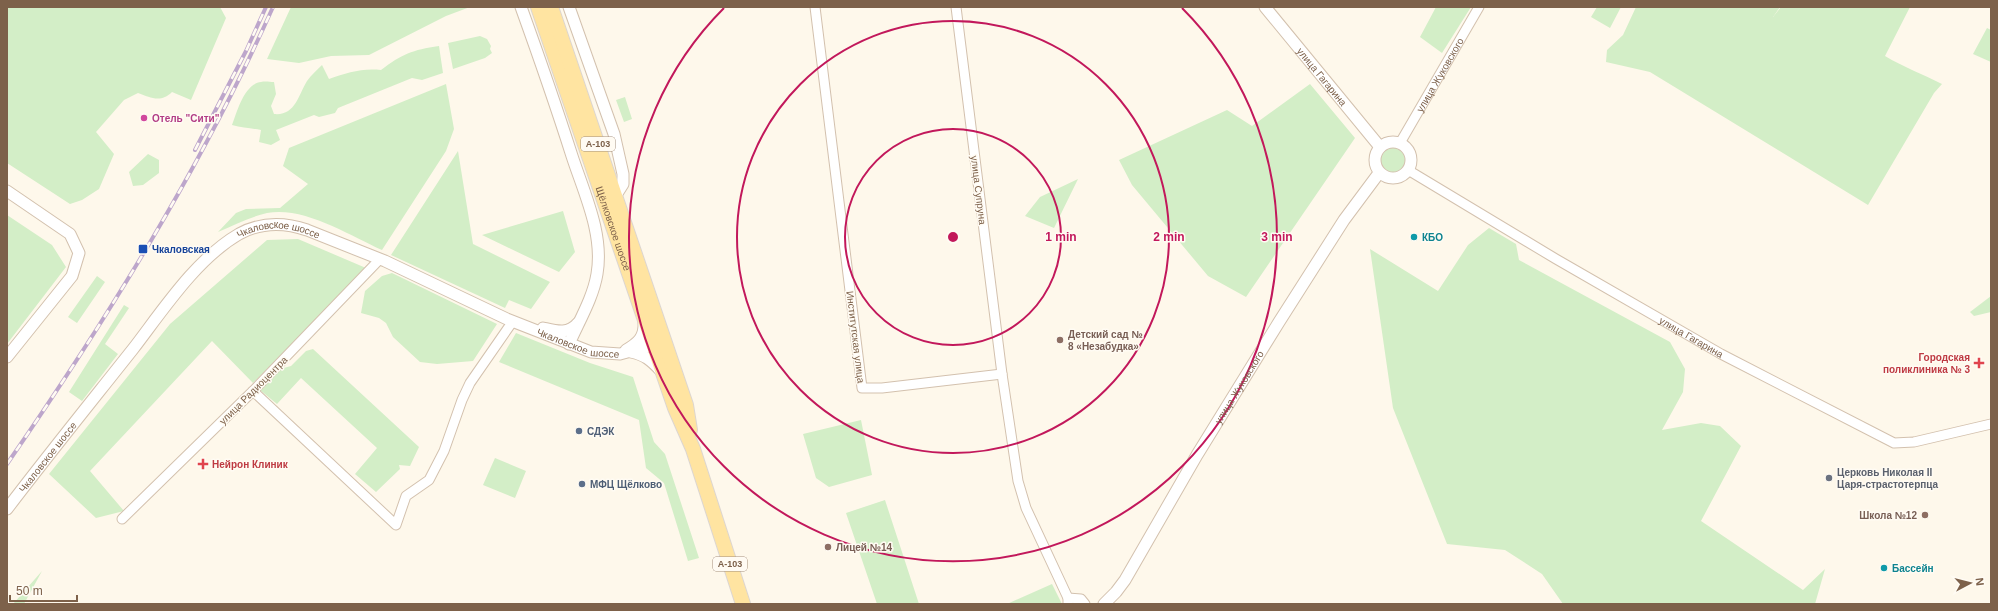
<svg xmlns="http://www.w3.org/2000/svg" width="1998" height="611" font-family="Helvetica,sans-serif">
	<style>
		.green { fill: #d3eec7 }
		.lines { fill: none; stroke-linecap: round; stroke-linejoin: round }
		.minor-casing { stroke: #d3c1ae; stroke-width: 11 }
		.tertiary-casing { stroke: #d3c1ae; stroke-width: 13 }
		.primary-casing { stroke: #ddd6d0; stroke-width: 16 }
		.minor { stroke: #fff; stroke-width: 9 }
		.tertiary { stroke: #fff; stroke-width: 11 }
		.primary { stroke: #ffe4a1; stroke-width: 14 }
		.rail-casing { stroke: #bda6cb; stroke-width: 4 }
		.rail { stroke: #fffbf3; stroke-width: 2.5; stroke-dasharray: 8; stroke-linecap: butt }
		.ring { fill: none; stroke: #c2185b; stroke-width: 2 }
		.hotel-dot { fill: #d1479c; stroke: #fffbf3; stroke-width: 1.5 }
		.culture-dot { fill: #0f9aa8; stroke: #fffbf3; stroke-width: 1.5 }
		.transit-dot { fill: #1a4fb4; stroke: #fffbf3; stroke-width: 1.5 }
		.education-dot { fill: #8d6e63; stroke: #fffbf3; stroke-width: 1.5 }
		.health-dot { fill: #e0444e; stroke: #fffbf3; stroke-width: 1.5 }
		.service-dot { fill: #5c6f8a; stroke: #fffbf3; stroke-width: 1.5 }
		.worship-dot { fill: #6b7280; stroke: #fffbf3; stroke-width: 1.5 }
		.labels { text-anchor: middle; stroke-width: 3; stroke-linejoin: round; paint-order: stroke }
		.shield { fill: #fffbf3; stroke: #a48f7d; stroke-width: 1 }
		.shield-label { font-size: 9px; font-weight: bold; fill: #7d614a }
		.street-label { font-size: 10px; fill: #7d614a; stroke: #fffbf3 }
		.hotel-label { font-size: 10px; font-weight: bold; fill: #b23c85; stroke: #fffbf3; text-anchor: start }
		.culture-label { font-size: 10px; font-weight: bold; fill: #0d838f; stroke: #fffbf3; text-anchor: start }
		.transit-label { font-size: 10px; font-weight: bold; fill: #164399; stroke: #fffbf3; text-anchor: start }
		.education-label { font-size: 10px; font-weight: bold; fill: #785e54; stroke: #fffbf3; text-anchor: start }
		.health-label { font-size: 10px; font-weight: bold; fill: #be3a42; stroke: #fffbf3; text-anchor: end }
		.service-label { font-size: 10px; font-weight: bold; fill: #4e5e75; stroke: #fffbf3; text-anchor: start }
		.worship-label { font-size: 10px; font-weight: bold; fill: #5b616d; stroke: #fffbf3; text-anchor: start }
		.centre { fill: #c2185b; stroke: #fffbf3; stroke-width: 2 }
		.ring-label { font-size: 12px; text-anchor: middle; font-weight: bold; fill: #c2185b; stroke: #fffbf3; stroke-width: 3; stroke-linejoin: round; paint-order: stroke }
	</style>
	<rect width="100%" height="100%" fill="#fef8eb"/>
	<path class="green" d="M7,7H220L226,18L191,100L172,92C161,103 151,98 138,93L124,100L96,132L114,154L99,189L82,200L70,204L7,163Z
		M291,7H470L446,16L369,55L331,56L299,63L267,59Z
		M1436,7H1471L1442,53L1420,37Z
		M1597,7H1621L1610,28L1591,17Z
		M1636,7H1780L1773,17L1781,7H1910L1885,56C1903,67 1923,74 1942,84L1934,93L1868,205L1650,72L1606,62L1607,50L1623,35Z
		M1987,28L1991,30V62L1973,54Z
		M480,36L487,39L491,46L490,49L492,53L485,58L453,69L448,43Z
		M439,46L443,73L422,80L412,78L338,108L335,113L319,117L314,115L276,130L280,140L271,145L259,142L261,130C251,128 242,128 232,125C237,112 244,84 261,82C265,81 270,82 274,82L276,94L271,106L274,114C295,116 298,96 307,81C311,75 317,70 322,65L329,79C347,73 361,68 381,70C402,54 412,50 439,46Z
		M446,84L454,129L446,151L382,250C349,235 304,206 267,213C250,217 234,225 218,232L236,213L246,209L280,208L308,184L283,166L289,148Z
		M1310,84L1355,138L1246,297L1208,276L1132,185L1119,160L1227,110L1252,126Z
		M625,97L632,119L624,122L616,100Z
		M1379 160a13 13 0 1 1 26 0a13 13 0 1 1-26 0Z
		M458,151L473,244L550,282L531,309L509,300L505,308L391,255Z
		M148,154L159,160V173L143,185L133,186L129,172Z
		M1078,179L1054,228L1025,216L1040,197Z
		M563,211L575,252L559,272L482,235Z
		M7,215L52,245L66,267L7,344Z
		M1489,228L1516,244L1519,260L1670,342L1685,369L1683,392L1662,430L1701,423L1720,426L1741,446L1701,521L1803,590L1825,569L1815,604H1563L1542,574L1505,550L1447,544L1393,408L1370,249L1438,291L1468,245Z
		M298,239L366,268L253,383L212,341L90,471L124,511L96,518L49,474L170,324L267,240Z
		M392,273L497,324L473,361L437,364L420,362L393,337L386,323L379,318L361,313L365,291L382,276Z
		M97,276L105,282L77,323L68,317Z
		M1991,296V312L1974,316L1970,312Z
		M124,305L129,308L105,344L118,354L82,401L69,392Z
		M516,333L590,363L633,377L654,442L665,454L699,558L688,561L664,483L646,468L639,420L499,362Z
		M313,349L419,447L410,466L399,465L400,469L376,492L355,474L377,448L301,378L277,404L260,390L280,369L291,366L306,351Z
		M861,420L872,475L829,487L816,478L803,434Z
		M495,458L526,471L515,498L483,485Z
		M885,500L919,604H877L846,513Z
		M42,571L24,604H13Z
		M1052,584L1062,604H1007Z"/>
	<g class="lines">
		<defs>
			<g id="minor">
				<path d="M815,7L862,388H882L1002,374"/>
				<path d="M956,7L1002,374L1018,481L1026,508L1068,598V604"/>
				<path id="s1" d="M1400,143L1479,7"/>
				<path id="s2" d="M1408,170L1556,259L1721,354L1894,443L1914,442L1991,424"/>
				<path d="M253,391L396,525L406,496L429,480L444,451L462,400L470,383L513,321"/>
				<path d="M122,519L253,391L380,259"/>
				<path d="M1068,598L1081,599L1085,604"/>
			</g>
			<g id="tertiary">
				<path d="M521,7C539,57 556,106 572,156C584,193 604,234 597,274C593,298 579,321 569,344"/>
				<path d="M569,7L614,134L623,174V184L616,195"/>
				<path id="s3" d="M1265,7L1380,147"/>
				<circle cx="1393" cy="160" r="18"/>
				<path d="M7,191L70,234L79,253L72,276L7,357"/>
				<path d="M543,328C556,331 568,335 578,323"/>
				<path d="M626,350C638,343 645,337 644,322"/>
				<path d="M631,352C645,355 651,360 661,371"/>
				<path id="s4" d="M7,509C48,455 91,402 133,349C163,310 196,259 239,234C261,222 284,222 307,230L385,261L507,319L591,352L620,354L653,345L660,342"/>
				<path id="s5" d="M1104,604L1116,592L1125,580L1197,455L1279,322L1344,220L1379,173"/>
			</g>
			<g id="primary">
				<path id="s6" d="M538,7L675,408L693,449L743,604"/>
				<path d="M551,7L686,405L690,430"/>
			</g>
		</defs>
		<use href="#minor" class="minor-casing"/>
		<use href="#tertiary" class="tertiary-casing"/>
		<use href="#primary" class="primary-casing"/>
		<use href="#minor" class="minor"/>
		<use href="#tertiary" class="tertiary"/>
		<use href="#primary" class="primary"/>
		<defs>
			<path id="rail" d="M195,150L246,51L266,7
				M7,464C107,319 201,168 273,7"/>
		</defs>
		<use href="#rail" class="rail-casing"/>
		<use href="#rail" class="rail"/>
	</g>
	<g class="ring">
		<circle cx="953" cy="237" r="108"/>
		<circle cx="953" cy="237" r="216"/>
		<path d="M1182 8A324 324 0 1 1 724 8"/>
	</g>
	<circle class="hotel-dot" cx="144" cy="118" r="4"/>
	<g class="culture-dot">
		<circle cx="1414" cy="237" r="4"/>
		<circle cx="1884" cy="568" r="4"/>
	</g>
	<rect class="transit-dot" x="138" y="244" width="10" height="10" rx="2"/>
	<g class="education-dot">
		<circle cx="1060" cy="340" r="4"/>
		<circle cx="1925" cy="515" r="4"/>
		<circle cx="828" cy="547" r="4"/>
	</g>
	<g class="health-dot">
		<path d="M1977 357h4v4h4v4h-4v4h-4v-4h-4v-4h4z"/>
		<path d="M201 458h4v4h4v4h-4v4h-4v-4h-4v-4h4z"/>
	</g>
	<g class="service-dot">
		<circle cx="579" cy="431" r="4"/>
		<circle cx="582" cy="484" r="4"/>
	</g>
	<circle class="worship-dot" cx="1829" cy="478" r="4"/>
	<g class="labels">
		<g class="shield">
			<rect x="581" y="137" width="34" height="14" rx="3"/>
			<rect x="713" y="557" width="34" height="14" rx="3"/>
		</g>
		<g class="shield-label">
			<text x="598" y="147">А-103</text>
			<text x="730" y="567">А-103</text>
		</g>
		<g class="street-label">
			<text dy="4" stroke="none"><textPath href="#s1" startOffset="79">улица Жуковского</textPath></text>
			<text dy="4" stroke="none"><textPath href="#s3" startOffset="90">улица Гагарина</textPath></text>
			<text transform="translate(979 190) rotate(83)" y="4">улица Супруна</text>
			<text dy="4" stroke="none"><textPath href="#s6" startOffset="234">Щёлковское шоссе</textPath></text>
			<text dy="4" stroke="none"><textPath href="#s4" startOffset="402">Чкаловское шоссе</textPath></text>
			<text transform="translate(856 337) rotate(83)" y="4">Институтская улица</text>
			<text dy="4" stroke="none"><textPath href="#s2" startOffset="329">улица Гагарина</textPath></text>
			<text dy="4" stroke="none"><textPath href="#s4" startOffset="726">Чкаловское шоссе</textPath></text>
			<text dy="4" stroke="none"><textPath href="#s5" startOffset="256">улица Жуковского</textPath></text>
			<text transform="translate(253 390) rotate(-45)" y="4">улица Радиоцентра</text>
			<text dy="4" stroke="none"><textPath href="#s4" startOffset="66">Чкаловское шоссе</textPath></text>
		</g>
		<g class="hotel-label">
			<text x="152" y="122">Отель "Сити"</text>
		</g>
		<g class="culture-label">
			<text x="1422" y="241">КБО</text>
			<text x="1892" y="572">Бассейн</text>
		</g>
		<g class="transit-label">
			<text x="152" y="253">Чкаловская</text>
		</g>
		<g class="education-label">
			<text x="1068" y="338">Детский сад №<tspan x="1068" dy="12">8 «Незабудка»</tspan></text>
			<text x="1917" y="519" text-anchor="end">Школа №12</text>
			<text x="836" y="551">Лицей №14</text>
		</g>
		<g class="health-label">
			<text x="1970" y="361">Городская<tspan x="1970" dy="12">поликлиника № 3</tspan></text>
			<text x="212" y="468" text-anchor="start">Нейрон Клиник</text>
		</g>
		<g class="service-label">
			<text x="587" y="435">СДЭК</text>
			<text x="590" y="488">МФЦ Щёлково</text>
		</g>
		<g class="worship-label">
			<text x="1837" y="476">Церковь Николая II<tspan x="1837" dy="12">Царя-страстотерпца</tspan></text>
		</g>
	</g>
	<circle cx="953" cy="237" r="6" class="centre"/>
	<g class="ring-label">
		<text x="1061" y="241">1 min</text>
		<text x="1169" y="241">2 min</text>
		<text x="1277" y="241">3 min</text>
	</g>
	<rect width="1998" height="611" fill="none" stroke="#7d614a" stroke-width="16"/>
	<g transform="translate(1970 583) rotate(83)" stroke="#fffbf3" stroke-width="3" paint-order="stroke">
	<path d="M0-3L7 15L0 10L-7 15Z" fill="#7d614a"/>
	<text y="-6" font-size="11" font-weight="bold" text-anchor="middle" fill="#7d614a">N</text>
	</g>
	<path d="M10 595v6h67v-6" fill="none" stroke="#7d614a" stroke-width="2"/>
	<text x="16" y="595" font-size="12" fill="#7d614a" stroke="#fffbf3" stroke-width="3" paint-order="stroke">50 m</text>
</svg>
